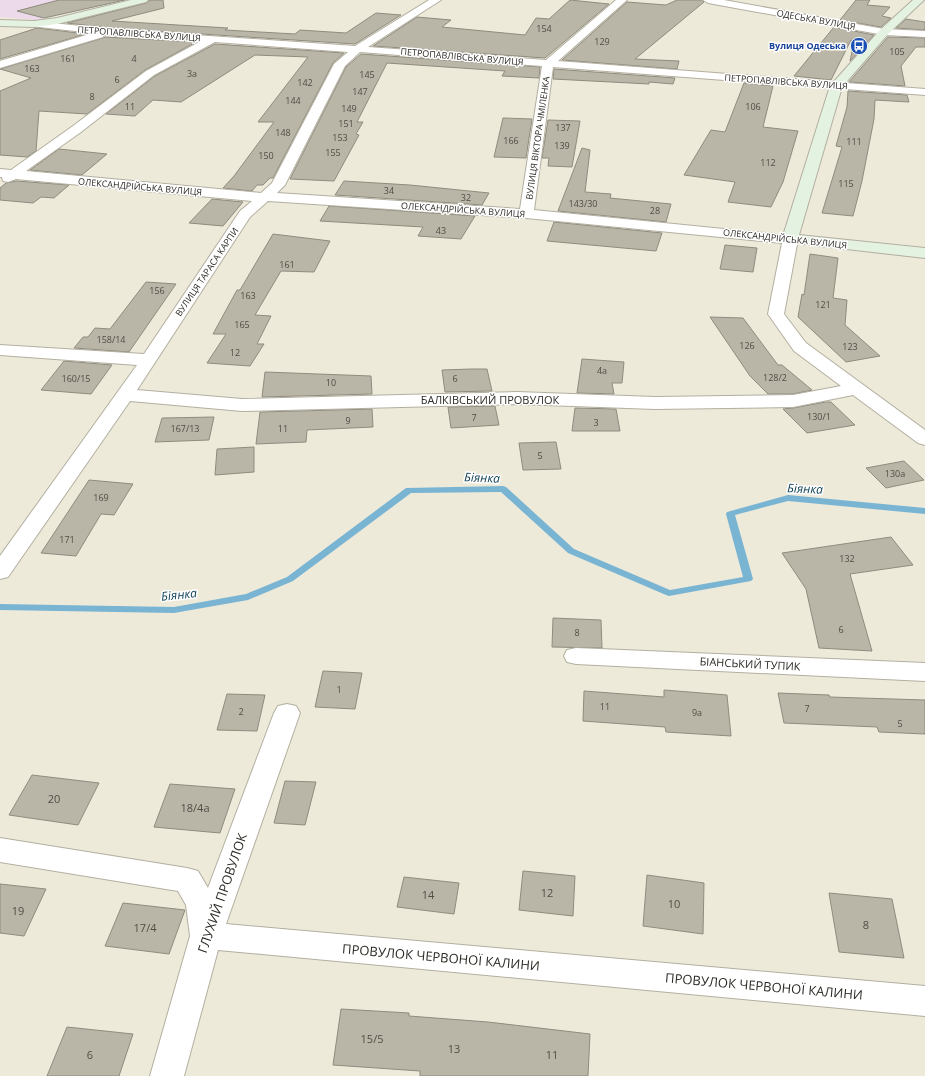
<svg xmlns="http://www.w3.org/2000/svg" width="925" height="1076" font-family="'Open Sans',sans-serif">
	<style>
		.medical { fill: #ecd9e9 }
		.lines { fill: none; stroke-linecap: round; stroke-linejoin: round }
		.stream { fill: #7ab4d3; fill-rule: evenodd }
		.building { fill: #b9b5a7; stroke: #8f8b7e }
		.street-casing { stroke: #b3afa0; stroke-width: 2 }
		.secondary-casing { stroke: #b3afa0; stroke-width: 2 }
		.street { fill: #fff; fill-rule: evenodd }
		.secondary { fill: #e4f2e1; fill-rule: evenodd }
		.labels { text-anchor: middle; stroke-width: 3; stroke-linejoin: round; paint-order: stroke }
		.far-street-label { font-size: 9px; fill: #2d2b25; stroke: #fff }
		.number-label { font-size: 9px; fill: #504e46 }
		.far-transit-label { font-size: 9px; font-weight: bold; fill: #164399; stroke: #fff; text-anchor: end }
		.street-label { font-size: 11px; fill: #2d2b25; stroke: #fff }
		.near-number-label { font-size: 11px; fill: #504e46 }
		.water-label { font-size: 12px; font-style: italic; fill: #134359; stroke: #fff }
		.near-street-label { font-size: 13px; fill: #2d2b25; stroke: #fff }
	</style>
	<rect width="100%" height="100%" fill="#eeeada"/>
	<path class="medical" d="M0,0H116L38,20L0,17Z"/>
	<g class="lines">
		<path class="stream" d="M503,486L506,487L574,549L670,590L743,577L726,514L727,512L788,495L925,508V514L788,501L735,515L753,579L751,581L669,596L666,595L568,553L501,492L411,493L293,581L248,600L174,613L0,610V604L174,607L246,594L287,577L406,488Z"/>
	</g>
	<path class="building" d="M59,0H125L44,18L17,11Z
		M150,0H163L164,8L112,21L228,28L225,30L295,34L300,30L346,33L376,13L401,15L355,44L109,28L67,23L146,3Z
		M570,0L609,4L545,58L373,46L417,17L451,20L442,27L525,35L536,18L549,19Z
		M677,0H702L704,2L635,59L679,61L677,69L562,60L627,2L666,5Z
		M856,0H870L867,5L890,7L882,16L891,18L881,27L840,20Z
		M906,19L925,22V30L896,28Z
		M834,27L874,35L850,61L854,42L851,40L831,80L794,76Z
		M37,28L86,34L0,59V40Z
		M105,37L196,42L145,70L87,114L39,111L36,151L27,157L0,155V91L31,78L0,69L103,38Z
		M888,37L925,38V47H916L901,66L905,86L849,82Z
		M215,44L344,53L333,63L273,178H270L263,185H257L252,191L223,188L234,176L274,122H258L308,57L255,55L181,102L153,100L135,116L106,114L155,76Z
		M361,54L540,67L539,78L502,76L505,71L387,63L357,122H363L356,134L359,135L334,181L290,179L346,67Z
		M554,69L675,78L673,84L649,82V84L553,79Z
		M744,83L773,86L763,127L798,131L783,182L771,207L728,202L735,182L684,175L711,130L725,132Z
		M848,91L907,95L909,102L875,100L874,119L862,181L853,216L822,213L842,147L836,146L847,107Z
		M503,118L532,119L526,158L494,157Z
		M548,120L580,121L572,167L548,166L549,158H542Z
		M582,148L590,150L585,192L611,194L610,198L671,204L666,222L558,211Z
		M59,149L107,154L82,175L30,170Z
		M16,181L69,185L54,198L41,197L33,203L0,200V188L6,183Z
		M344,181L410,185L489,193L482,205L335,195Z
		M212,199L243,202L223,226L189,223Z
		M329,206L475,216L461,239L418,236L423,227L320,221Z
		M554,222L662,233L656,251L547,241Z
		M273,234L330,241L314,272L281,271L255,315L271,316L257,344H264L250,366L207,363L226,334H213L237,290H240Z
		M725,245L757,248L753,272L720,269Z
		M810,254L838,258L833,298L847,300L845,325L880,356L846,362L798,317L802,294L804,295Z
		M146,282L176,284L129,352L74,348L83,337H88L95,328L110,329Z
		M710,317L743,318L778,365H782L812,390L793,394H768L750,376Z
		M582,359L624,362L622,383H612L614,394L577,393Z
		M64,361L112,365L91,394L41,390Z
		M471,369H487L492,391L445,392L442,370Z
		M265,372L371,376L372,394L262,397Z
		M826,402H831L855,425L807,433L783,409L793,408Z
		M495,406L499,425L451,428L448,407Z
		M575,408L616,409L620,431H572Z
		M372,409L373,427L307,430L306,442L256,444L260,412Z
		M214,417L209,440L155,442L162,418Z
		M556,442L561,469L523,470L519,443Z
		M254,447V472L215,475L217,449Z
		M904,461L924,480L886,488L866,468Z
		M89,480L133,484L114,515L101,514L76,556L41,553Z
		M891,537L913,565L850,574L872,651L819,648L806,589L782,553Z
		M553,618L601,620L602,648L552,647Z
		M323,671L362,673L355,709L315,707Z
		M664,690L727,695L731,736L666,732L665,727L583,721L584,691L664,697Z
		M778,693L829,695L830,697L925,700V734L879,732L877,727L784,723Z
		M227,694L265,695L257,731L217,730Z
		M32,775L99,783L78,825L9,815Z
		M285,781L316,782L305,825L274,823Z
		M170,784L235,789L220,833L154,827Z
		M523,871L575,876L573,916L519,910Z
		M647,875L704,883L703,934L643,926Z
		M404,877L459,883L454,914L397,907Z
		M0,884L46,889L24,936L0,933Z
		M829,893L892,899L904,958L839,952Z
		M123,903L185,910L169,954L105,946Z
		M341,1009L409,1013V1016L488,1022L590,1034L588,1076H420V1071L333,1065Z
		M67,1027L133,1034L119,1076H47Z"/>
	<g class="lines">
		<defs>
			<path id="street" d="M429,0H441L368,47L546,60L616,0H627L558,61L925,89V95L553,67L534,210L795,236L798,239L784,314L806,343L925,430V445L918,443L853,395L793,407L655,409L517,404L242,411L130,401L8,577L0,579V556L137,365L0,355V345L144,354L240,211L252,201L16,179L8,182L3,181L2,177H0V169L11,170L73,126L146,71L201,41L104,35L103,37L0,68V61L93,33L30,26L29,24L34,21L109,29L355,46ZM215,42L348,52L334,64L272,183L261,193L26,171L81,132L154,75ZM360,52L542,66L520,209L277,193L285,185L345,66ZM268,201L526,218L782,243L768,314L794,351L841,386L793,395L655,397L517,392L242,399L137,390L250,217Z
				M703,0H724L884,29L925,31V37L884,35L708,3Z
				M576,648L925,663V681L576,664L567,662L564,656L567,650Z
				M287,704L296,706L300,713L226,924L925,986V1016L218,950L184,1076H150L190,936L186,905L178,891L0,862V838L187,868L198,871L208,888L274,713L278,706Z"/>
			<path id="secondary" d="M131,0H148L146,2L57,24L34,27L0,26V20L34,21L57,18Z
				M913,0H924L888,34L842,87L799,235L925,248V258L785,242L782,239L830,86L880,30Z"/>
		</defs>
		<use href="#street" class="street-casing"/>
		<use href="#secondary" class="secondary-casing"/>
		<use href="#street" class="street"/>
		<use href="#secondary" class="secondary"/>
	</g>
	<defs>
		<symbol id="bus-disc" viewBox="-11 -11 22 22"><circle r="9.5" fill="#1a4fb4" stroke="#fff"/><path d="M-5-6H5V4H4V6H2V4H-2V6H-4V4H-5ZM-3.5-4V0h7V-4ZM-3.5 1.2v1.5H-2V1.2ZM2 1.2v1.5H3.5V1.2Z" fill="#fff"/></symbol>
	</defs>
	<g fill-rule="evenodd">
		<use href="#bus-disc" x="849" y="36" width="20" height="20"/>
	</g>
	<g class="labels">
		<g class="far-street-label">
			<text transform="translate(816 20) rotate(10)" y="3">ОДЕСЬКА ВУЛИЦЯ</text>
			<text transform="translate(139 34) rotate(4)" y="3">ПЕТРОПАВЛІВСЬКА ВУЛИЦЯ</text>
			<text transform="translate(462 57) rotate(5)" y="3">ПЕТРОПАВЛІВСЬКА ВУЛИЦЯ</text>
			<text transform="translate(786 82) rotate(4)" y="3">ПЕТРОПАВЛІВСЬКА ВУЛИЦЯ</text>
			<text transform="translate(538 138) rotate(-82)" y="3">ВУЛИЦЯ ВІКТОРА ЧМІЛЕНКА</text>
			<text transform="translate(140 187) rotate(5)" y="3">ОЛЕКСАНДРІЙСЬКА ВУЛИЦЯ</text>
			<text transform="translate(463 210) rotate(4)" y="3">ОЛЕКСАНДРІЙСЬКА ВУЛИЦЯ</text>
			<text transform="translate(785 239) rotate(6)" y="3">ОЛЕКСАНДРІЙСЬКА ВУЛИЦЯ</text>
			<text transform="translate(207 272) rotate(-56)" y="3">ВУЛИЦЯ ТАРАСА КАРПИ</text>
		</g>
		<g class="number-label">
			<text x="544" y="32">154</text>
			<text x="602" y="45">129</text>
			<text x="897" y="55">105</text>
			<text x="68" y="62">161</text>
			<text x="134" y="62">4</text>
			<text x="32" y="72">163</text>
			<text x="192" y="77">3а</text>
			<text x="367" y="78">145</text>
			<text x="117" y="83">6</text>
			<text x="305" y="86">142</text>
			<text x="360" y="95">147</text>
			<text x="92" y="100">8</text>
			<text x="293" y="104">144</text>
			<text x="130" y="110">11</text>
			<text x="753" y="110">106</text>
			<text x="349" y="112">149</text>
			<text x="346" y="127">151</text>
			<text x="563" y="131">137</text>
			<text x="283" y="136">148</text>
			<text x="340" y="141">153</text>
			<text x="511" y="144">166</text>
			<text x="854" y="145">111</text>
			<text x="562" y="149">139</text>
			<text x="333" y="156">155</text>
			<text x="266" y="159">150</text>
			<text x="768" y="166">112</text>
			<text x="846" y="187">115</text>
			<text x="389" y="194">34</text>
			<text x="466" y="201">32</text>
			<text x="583" y="207">143/30</text>
			<text x="655" y="214">28</text>
			<text x="441" y="234">43</text>
			<text x="287" y="268">161</text>
			<text x="157" y="294">156</text>
			<text x="248" y="299">163</text>
			<text x="823" y="308">121</text>
			<text x="242" y="328">165</text>
			<text x="111" y="343">158/14</text>
			<text x="747" y="349">126</text>
			<text x="850" y="350">123</text>
			<text x="235" y="356">12</text>
			<text x="602" y="374">4а</text>
			<text x="775" y="381">128/2</text>
			<text x="76" y="382">160/15</text>
			<text x="455" y="382">6</text>
			<text x="331" y="386">10</text>
			<text x="819" y="420">130/1</text>
			<text x="474" y="421">7</text>
			<text x="348" y="424">9</text>
			<text x="596" y="426">3</text>
			<text x="185" y="432">167/13</text>
			<text x="283" y="432">11</text>
			<text x="540" y="459">5</text>
			<text x="895" y="477">130а</text>
			<text x="101" y="501">169</text>
			<text x="67" y="543">171</text>
			<text x="847" y="562">132</text>
			<text x="841" y="633">6</text>
			<text x="577" y="636">8</text>
			<text x="339" y="693">1</text>
			<text x="605" y="710">11</text>
			<text x="807" y="712">7</text>
			<text x="241" y="715">2</text>
			<text x="697" y="716">9а</text>
			<text x="900" y="727">5</text>
		</g>
		<g class="far-transit-label">
			<text x="846" y="49">Вулиця Одеська</text>
		</g>
		<g class="street-label">
			<text x="490" y="404">БАЛКІВСЬКИЙ ПРОВУЛОК</text>
			<text transform="translate(750 664) rotate(3)" y="4">БІАНСЬКИЙ ТУПИК</text>
		</g>
		<g class="near-number-label">
			<text x="54" y="803">20</text>
			<text x="195" y="812">18/4а</text>
			<text x="547" y="897">12</text>
			<text x="428" y="899">14</text>
			<text x="674" y="908">10</text>
			<text x="18" y="915">19</text>
			<text x="866" y="929">8</text>
			<text x="145" y="932">17/4</text>
			<text x="372" y="1043">15/5</text>
			<text x="454" y="1053">13</text>
			<text x="90" y="1059">6</text>
			<text x="552" y="1059">11</text>
		</g>
		<g class="water-label">
			<text transform="translate(482 478) rotate(2)" y="4">Біянка</text>
			<text transform="translate(805 489) rotate(2)" y="4">Біянка</text>
			<text transform="translate(179 595) rotate(-6)" y="4">Біянка</text>
		</g>
		<g class="near-street-label">
			<text transform="translate(222 893) rotate(-71)" y="5">ГЛУХИЙ ПРОВУЛОК</text>
			<text transform="translate(441 957) rotate(5)" y="5">ПРОВУЛОК ЧЕРВОНОЇ КАЛИНИ</text>
			<text transform="translate(764 986) rotate(5)" y="5">ПРОВУЛОК ЧЕРВОНОЇ КАЛИНИ</text>
		</g>
	</g>
</svg>
